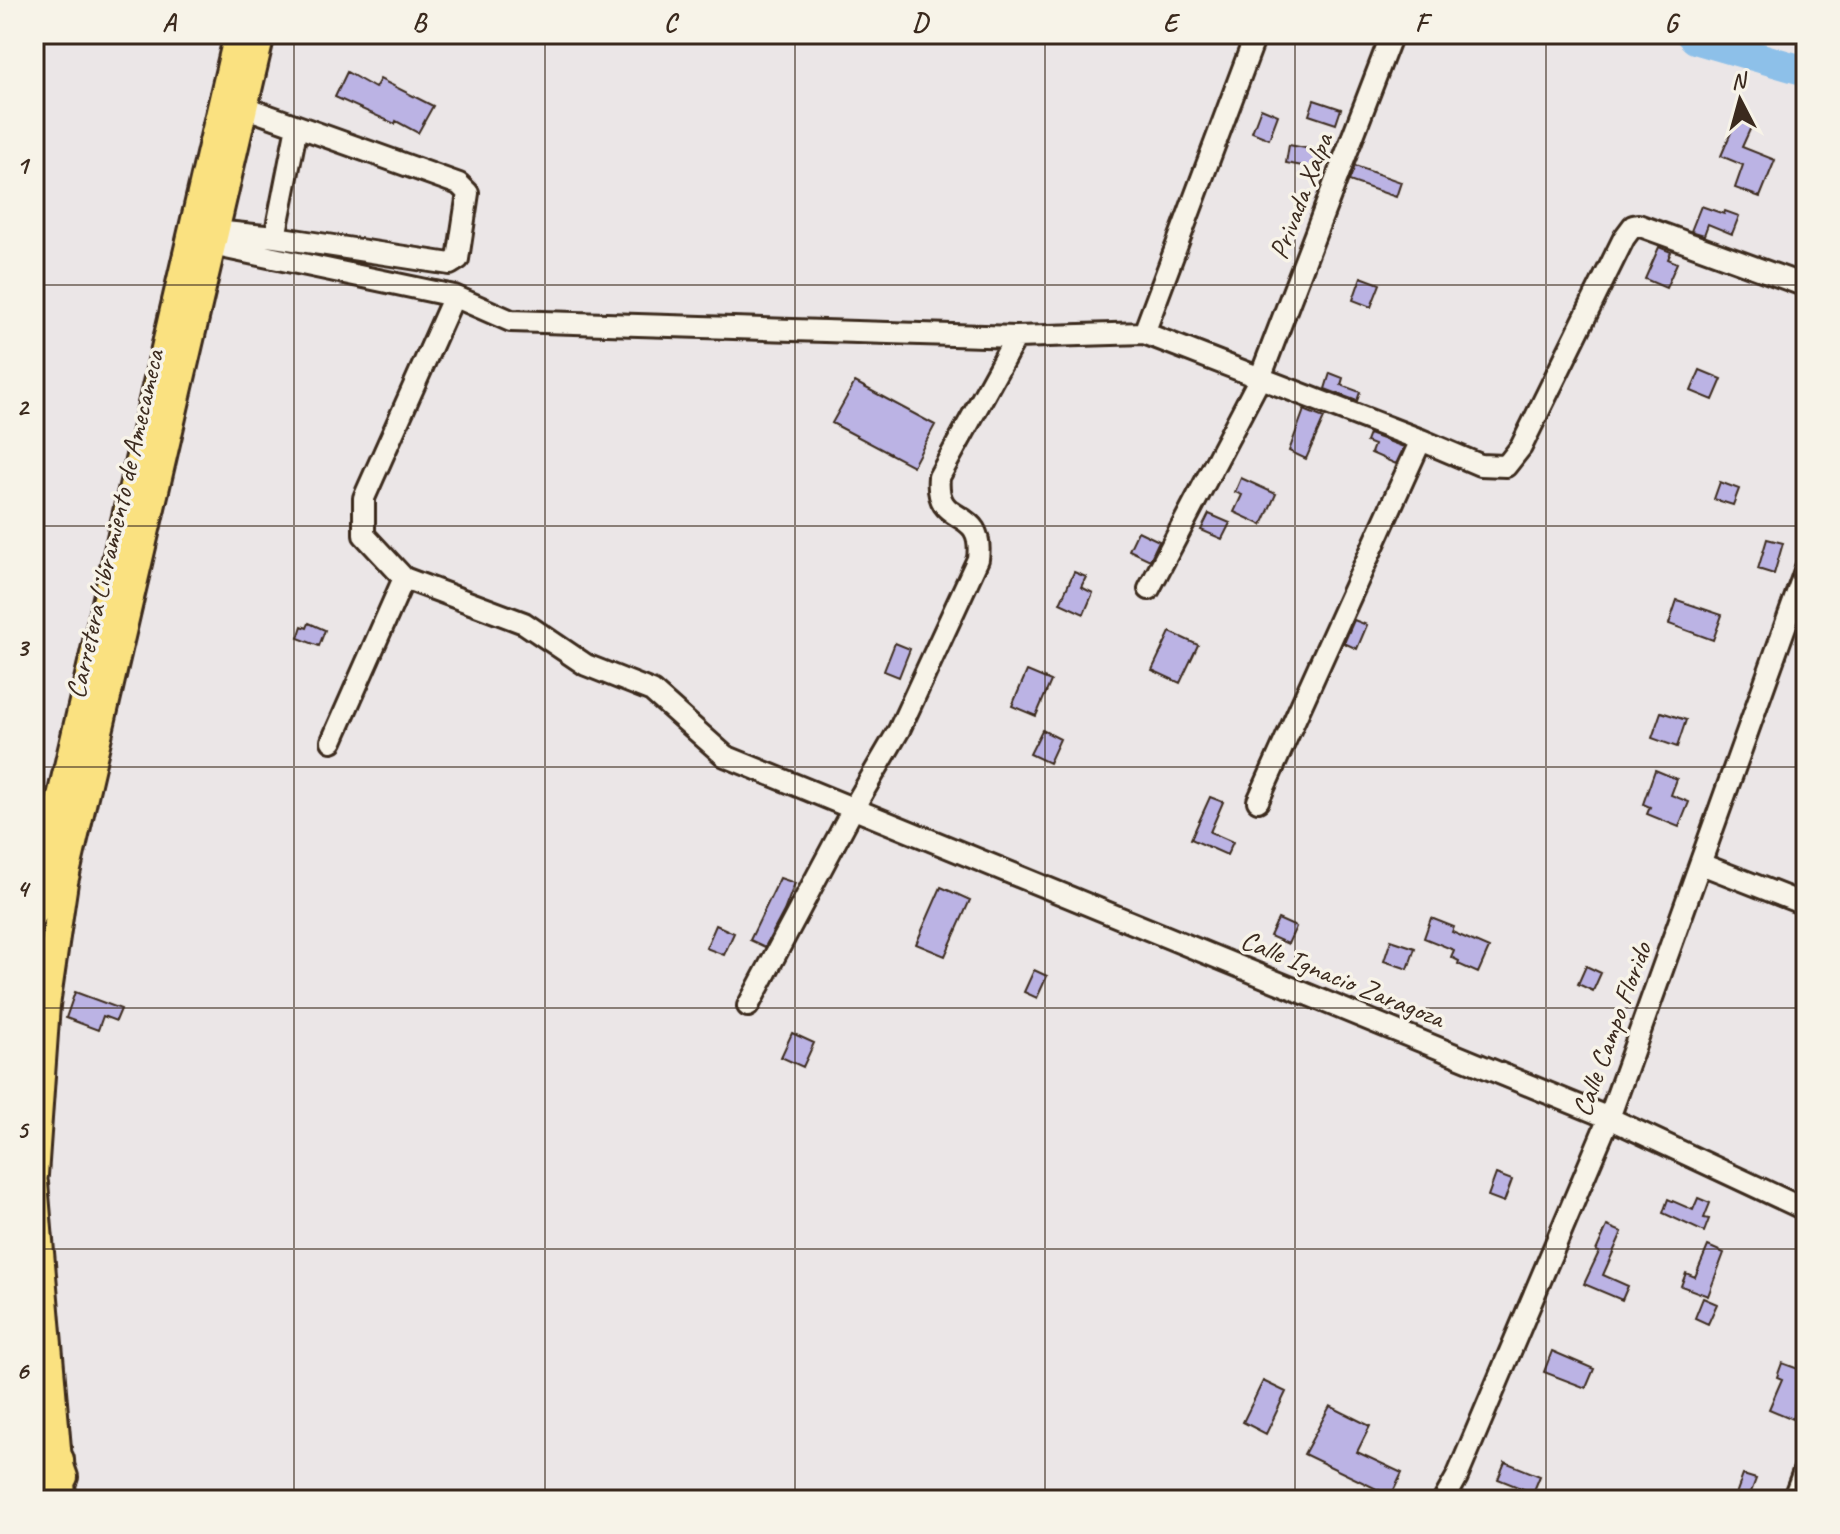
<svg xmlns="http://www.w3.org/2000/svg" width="1840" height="1534" font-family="Caveat,sans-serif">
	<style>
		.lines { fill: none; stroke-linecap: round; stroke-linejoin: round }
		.river { stroke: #8dc0e9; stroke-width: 30 }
		.building { fill: #bbb3e4; stroke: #3b2a1e; stroke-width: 2 }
		.minor-casing { stroke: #3b2a1e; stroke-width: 26 }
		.major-casing { stroke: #3b2a1e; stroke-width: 32 }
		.highway-casing { stroke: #3b2a1e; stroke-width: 36 }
		.minor { stroke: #f7f3e8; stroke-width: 20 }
		.major { stroke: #fae180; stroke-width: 26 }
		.highway { stroke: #fae180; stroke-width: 30 }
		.grid { fill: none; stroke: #3b2a1e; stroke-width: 2; stroke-opacity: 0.55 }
		.labels { text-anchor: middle; stroke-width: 7; stroke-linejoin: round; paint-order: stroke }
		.street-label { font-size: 28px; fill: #3b2a1e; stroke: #f7f3e8 }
		.neatline { fill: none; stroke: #3b2a1e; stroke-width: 3 }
		.grid-label { font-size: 26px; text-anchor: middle; font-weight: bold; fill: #3b2a1e }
	</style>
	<rect width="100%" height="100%" fill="#ebe6e7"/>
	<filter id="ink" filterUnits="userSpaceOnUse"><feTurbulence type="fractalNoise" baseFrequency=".0125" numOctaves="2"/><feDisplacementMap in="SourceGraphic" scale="16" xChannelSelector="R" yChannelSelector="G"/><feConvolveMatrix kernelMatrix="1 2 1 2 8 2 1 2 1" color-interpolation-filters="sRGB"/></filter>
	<g filter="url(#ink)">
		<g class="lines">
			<path class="river" d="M1690,34L1695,39L1806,71"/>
		</g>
		<path class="building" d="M347,72L375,88L380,79L433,106L418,133L396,121L395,124L335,97Z
			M1314,100L1341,109L1336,124L1309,115Z
			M1261,108L1278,115L1269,139L1252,132Z
			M1737,118L1752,125L1742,147L1775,160L1760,197L1735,188L1743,165L1721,156Z
			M1289,145L1322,151L1319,169L1286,163Z
			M1355,166L1401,182L1396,197L1349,181Z
			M1701,206L1724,214L1725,211L1739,216L1732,234L1708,224L1704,235L1691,231Z
			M1659,247L1671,252L1668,259L1677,263L1666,288L1645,279Z
			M1361,277L1380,284L1371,307L1353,300Z
			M1700,370L1722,379L1713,400L1691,391Z
			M1330,373L1343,378L1341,385L1360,392L1357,401L1325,389Z
			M855,382L935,425L913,466L832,423Z
			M1304,410L1324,418L1306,459L1289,451Z
			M1369,434L1404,447L1396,464L1371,453L1374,445L1366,442Z
			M1241,478L1276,494L1262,525L1234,512L1242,495L1235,492Z
			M1720,482L1739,489L1733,505L1714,499Z
			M1209,514L1230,523L1222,539L1201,530Z
			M1138,531L1159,541L1150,560L1129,550Z
			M1767,539L1783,543L1774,574L1758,569Z
			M1074,572L1086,577L1081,587L1093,593L1084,614L1060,603Z
			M1677,600L1722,615L1713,640L1669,624Z
			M1354,620L1367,625L1357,649L1344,643Z
			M309,623L325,630L319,646L298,638L302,626L307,628Z
			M1170,632L1198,645L1180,683L1152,670Z
			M895,643L910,649L899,677L884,671Z
			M1027,671L1051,681L1036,716L1012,706Z
			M1661,712L1686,720L1677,747L1652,738Z
			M1042,730L1060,739L1049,763L1030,754Z
			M1655,770L1677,779L1671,795L1689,802L1679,827L1647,814L1650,807L1643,804Z
			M1210,797L1223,802L1210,832L1233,842L1227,855L1191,839Z
			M780,878L795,883L784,911L765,947L750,940Z
			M941,887L970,900L945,956L916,944Z
			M1431,918L1454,927L1452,932L1489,948L1478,973L1458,964L1459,961L1451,957L1454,950L1424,938Z
			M1278,919L1296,927L1288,944L1270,936Z
			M716,925L734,933L724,955L706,948Z
			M1391,940L1415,948L1408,969L1384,961Z
			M1586,966L1601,973L1593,991L1578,984Z
			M1034,970L1047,976L1037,998L1024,992Z
			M75,992L121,1009L116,1021L103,1016L98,1030L66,1018Z
			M792,1033L814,1043L803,1067L781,1057Z
			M1496,1174L1512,1180L1504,1202L1488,1196Z
			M1698,1198L1710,1203L1704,1218L1709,1219L1704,1232L1663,1213L1668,1199L1693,1210Z
			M1607,1226L1622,1232L1603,1275L1628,1286L1622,1300L1584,1284L1599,1252L1596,1251Z
			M1708,1246L1724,1253L1708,1296L1681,1286L1686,1273L1695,1277Z
			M1703,1298L1717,1304L1708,1324L1695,1318Z
			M1552,1351L1594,1369L1586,1388L1544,1372Z
			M1782,1363L1804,1371L1796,1390L1804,1393L1793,1419L1769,1409L1782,1379L1777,1377Z
			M1263,1381L1286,1392L1266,1434L1243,1422Z
			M1330,1406L1370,1426L1357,1452L1402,1473L1391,1496L1304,1454Z
			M1505,1462L1540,1476L1533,1493L1498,1479Z
			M1743,1475L1756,1479L1748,1500L1735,1497Z"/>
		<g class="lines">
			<defs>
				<path id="minor" d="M215,231L275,237L450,264L458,259L468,193L459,184L244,107
					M275,237L297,126
					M212,245L454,296L511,321L1016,337L1144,333L1421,440L1480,465L1506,466L1521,447L1624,238L1633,226L1638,225L1806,286
					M454,296L364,498V535L404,578L524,623L586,665L652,691L725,756L1609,1118L1806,1210
					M1144,333L1256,34
					M1149,589L1260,378L1392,34
					M332,741L404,578
					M1258,801L1421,440
					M1701,864L1806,905
					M748,1006L854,807L899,730L978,559C985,502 934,531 939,477L1016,337
					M1444,1500L1457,1477L1609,1118L1806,568
					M1793,1500L1806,1466"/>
				<path id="major" d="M34,913L238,34
					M34,1175L46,1005L64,882L261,34
					M34,1183L58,1460L64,1477"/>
				<path id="highway" d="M58,1460L60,1500"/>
			</defs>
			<use href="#minor" class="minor-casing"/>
			<use href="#major" class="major-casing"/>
			<use href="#highway" class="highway-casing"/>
			<use href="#minor" class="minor"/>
			<use href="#major" class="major"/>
			<use href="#highway" class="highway"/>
		</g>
	</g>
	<path class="grid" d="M294,34V1500M545,34V1500M795,34V1500M1045,34V1500M1295,34V1500M1546,34V1500M34,285H1806M34,526H1806M34,767H1806M34,1008H1806M34,1249H1806"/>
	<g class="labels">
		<g class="street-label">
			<text transform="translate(1300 196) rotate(-69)" y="10">Privada Xalpa</text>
			<text transform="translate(114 524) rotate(-77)" y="10">Carretera Libramiento de Amecameca</text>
			<text transform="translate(1343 978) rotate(22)" y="10">Calle Ignacio Zaragoza</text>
			<text transform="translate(1611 1029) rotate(-70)" y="10">Calle Campo Florido</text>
		</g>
	</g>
	<rect width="1840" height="1534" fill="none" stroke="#f7f3e8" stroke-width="88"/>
	<g transform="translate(1740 100) rotate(354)" stroke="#f7f3e8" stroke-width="6" paint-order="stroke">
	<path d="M0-6L14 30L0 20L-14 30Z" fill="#3b2a1e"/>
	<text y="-12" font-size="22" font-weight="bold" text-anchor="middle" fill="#3b2a1e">N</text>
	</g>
	<rect x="44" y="44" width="1752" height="1446" class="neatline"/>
	<g class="grid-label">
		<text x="169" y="31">A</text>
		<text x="419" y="31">B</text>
		<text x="670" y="31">C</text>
		<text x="920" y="31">D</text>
		<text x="1170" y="31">E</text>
		<text x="1421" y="31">F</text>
		<text x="1671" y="31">G</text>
		<text x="22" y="174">1</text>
		<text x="22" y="415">2</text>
		<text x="22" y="656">3</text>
		<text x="22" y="897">4</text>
		<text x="22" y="1138">5</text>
		<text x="22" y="1379">6</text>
	</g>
</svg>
